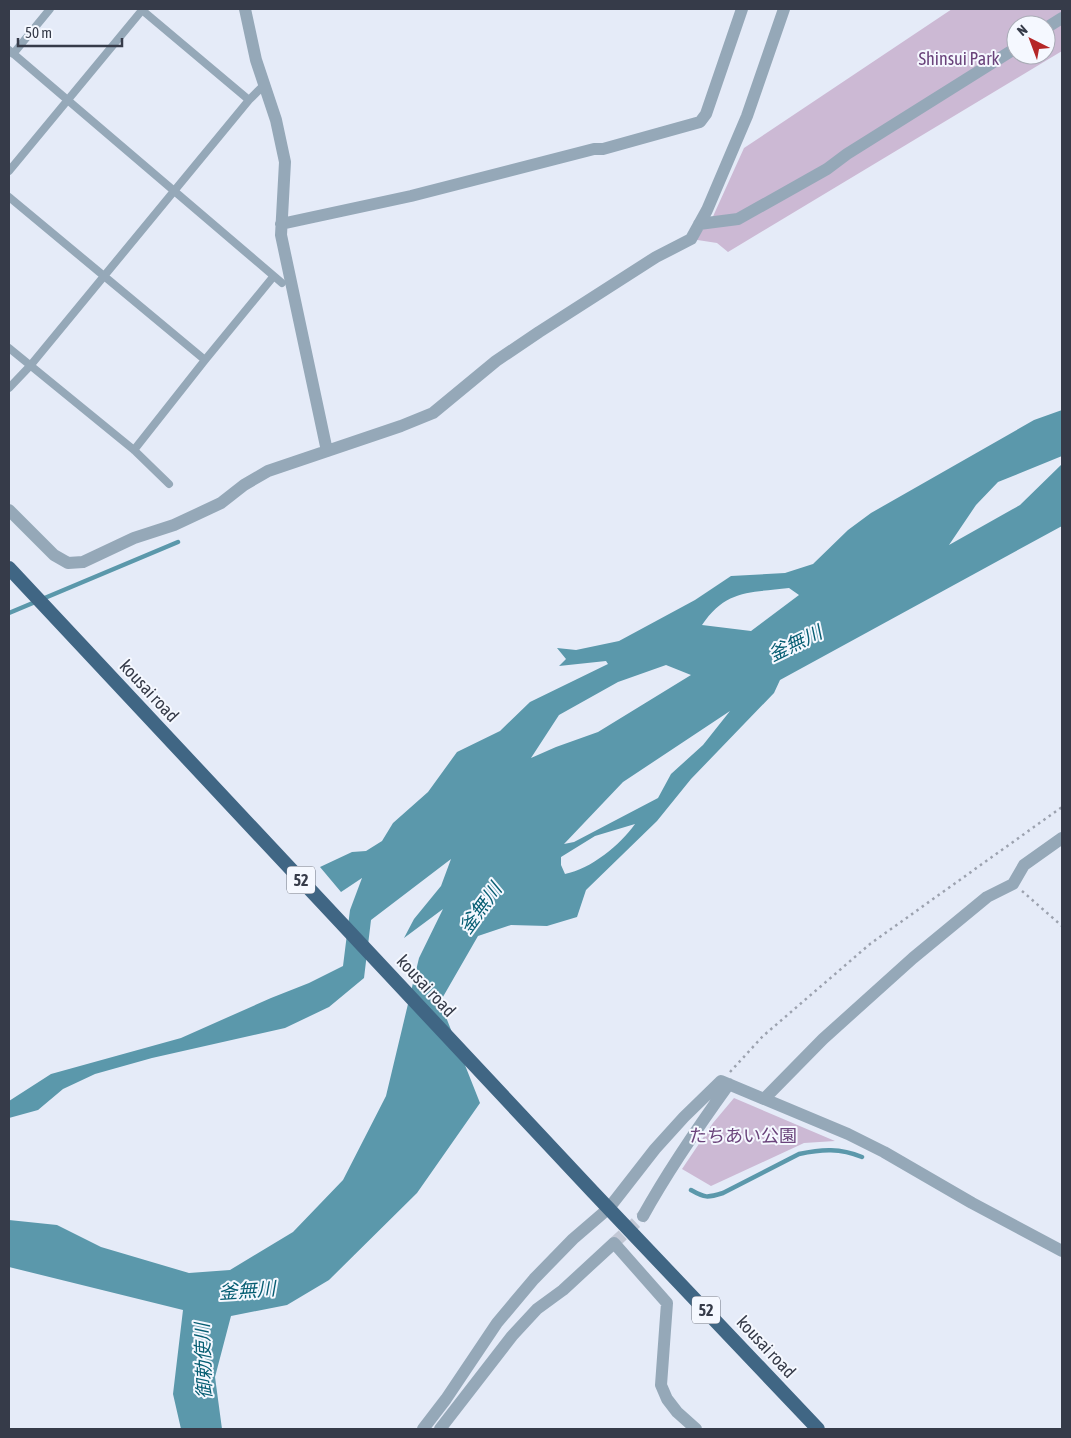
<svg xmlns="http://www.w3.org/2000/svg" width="1071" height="1438" font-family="'Asap Condensed','Noto Sans JP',sans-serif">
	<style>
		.green { fill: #ccb9d4; fill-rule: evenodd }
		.water { fill: #5b98ab; fill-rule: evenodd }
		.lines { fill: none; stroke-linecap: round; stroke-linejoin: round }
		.stream { stroke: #5b98ab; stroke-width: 4.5 }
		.minor-tunnel { stroke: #c2c8d5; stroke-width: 12; stroke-dasharray: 12 6; stroke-linecap: butt }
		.path { stroke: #9ca2af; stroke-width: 2.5; stroke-dasharray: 2.5 4; stroke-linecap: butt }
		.service { stroke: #95a8b8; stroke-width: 8 }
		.minor { stroke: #95a8b8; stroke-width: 12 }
		.trunk { stroke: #406684; stroke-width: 14 }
		.labels { text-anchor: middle; stroke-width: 4; stroke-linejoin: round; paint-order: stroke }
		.shield { fill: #f5f8ff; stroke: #6f7480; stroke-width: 1 }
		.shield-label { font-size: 16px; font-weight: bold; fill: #363b49 }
		.park-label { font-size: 18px; fill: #6a437b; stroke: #f5f8ff }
		.street-label { font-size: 18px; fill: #363b49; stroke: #f5f8ff }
		.water-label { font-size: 19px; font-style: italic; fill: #075e73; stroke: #f5f8ff }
	</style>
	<rect width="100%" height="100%" fill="#e5ebf8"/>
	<path class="green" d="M952,9H1062V51L728,252L717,243L691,239L710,223L744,148ZM1016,25H1046V55H1016Z
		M734,1098L835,1141L804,1143L711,1186L682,1169L713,1123Z"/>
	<path class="water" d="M1062,410V456L998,482L976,505L949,545L1020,505L1062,464V526L780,680L774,693L691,779L657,821L586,890L577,917L547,926L511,925L478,936L440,1002L480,1103L417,1193L329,1280L287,1305L231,1316L215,1377L222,1429H181L173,1394L183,1310L9,1267V1220L57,1225L101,1247L189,1273L230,1270L293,1232L343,1180L386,1096L419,958L443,909L404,938L414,919L441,886L451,859L371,920L364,978L329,1007L285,1028L152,1058L95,1074L63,1089L38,1110L9,1118V1101L51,1074L181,1038L271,998L309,983L343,966L350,910L362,878L341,892L320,867L352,852L366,851L382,841L393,823L428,792L457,752L500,731L530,702L608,664L606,661L559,666L566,659L557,648L576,650L619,641L695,600L731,576L785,573L813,564L848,530L871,513L1034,420ZM789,588L799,595L751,631L702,625C726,589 750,593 789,588ZM666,665L691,675L598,732L556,747L531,758L559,715L618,682ZM730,711L703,745L671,774L658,798L574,842L564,844L623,782ZM635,824C620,845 591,869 565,874L561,865V857L595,836Z"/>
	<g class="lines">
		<path class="stream" d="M9,613L178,542
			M691,1190C705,1198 707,1198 723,1193L799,1154C822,1149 840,1148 862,1157"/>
		<path class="minor-tunnel" d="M614,1243L643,1216"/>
		<path class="path" d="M1022,891L1062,926
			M730,1072L763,1036L870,944L1062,807"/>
		<path class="service" d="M142,10L249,100
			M9,50L282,283
			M13,54L50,9
			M9,171L143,9
			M9,197L205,360
			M9,348L134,450L169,484
			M9,388L30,366L249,100L264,85
			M134,450L205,360L273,277"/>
		<path class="minor" d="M245,9L256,60L276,120L285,162L281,235L327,451
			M1046,28L1062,18
			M281,224L411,196L594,149H603L700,122L706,114L742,9
			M699,224L738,219L827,169L847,154L1016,48
			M9,510L54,555L68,563L83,562L134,538L174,525L221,503L244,485L268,471L401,426L433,413L496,361L539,332L656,257L691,239L707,210L747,116L784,9
			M765,1098L823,1039L913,958L987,897L1013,884L1024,865L1062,838
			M643,1216C669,1169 698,1127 729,1084
			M423,1429L446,1399L497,1323L534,1279L573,1239L609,1208L655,1149L684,1117L721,1081L848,1134L884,1152L972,1203L1062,1251
			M440,1429L512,1336L537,1309L563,1290L614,1243L667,1303L661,1385L667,1399L677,1412L696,1429"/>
		<path class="trunk" d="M9,568L593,1192L818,1429"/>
	</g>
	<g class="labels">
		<g class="shield">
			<rect x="287" y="866.5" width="28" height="27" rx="4"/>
			<rect x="692" y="1296.5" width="28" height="27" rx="4"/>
		</g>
		<g class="shield-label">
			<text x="301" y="886">52</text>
			<text x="706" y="1316">52</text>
		</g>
		<g class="park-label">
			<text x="959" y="65">Shinsui Park</text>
			<text x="743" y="1142">たちあい公園</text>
		</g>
		<g class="street-label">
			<text transform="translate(149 691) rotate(47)" y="6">kousai road</text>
			<text transform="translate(426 986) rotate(47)" y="6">kousai road</text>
			<text transform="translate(766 1347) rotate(47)" y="6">kousai road</text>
		</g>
		<g class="water-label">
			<text transform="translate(795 643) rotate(-26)" y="7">釜無川</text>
			<text transform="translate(480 908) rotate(-54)" y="7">釜無川</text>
			<text transform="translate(247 1290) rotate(-4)" y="7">釜無川</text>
			<text transform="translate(203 1361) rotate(-92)" y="7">御勅使川</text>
		</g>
	</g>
	<rect width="1071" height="1438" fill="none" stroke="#363b49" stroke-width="20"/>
	<g transform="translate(1031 40) rotate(318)"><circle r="24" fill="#f5f8ff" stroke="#a9acb6"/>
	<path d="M0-4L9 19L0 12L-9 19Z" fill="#b52627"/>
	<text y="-8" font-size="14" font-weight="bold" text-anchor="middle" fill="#363b49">N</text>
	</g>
	<path d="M18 38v8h104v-8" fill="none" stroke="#363b49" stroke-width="2.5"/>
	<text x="25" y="38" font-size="15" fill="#363b49" stroke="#f5f8ff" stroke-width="4" paint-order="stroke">50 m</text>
</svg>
